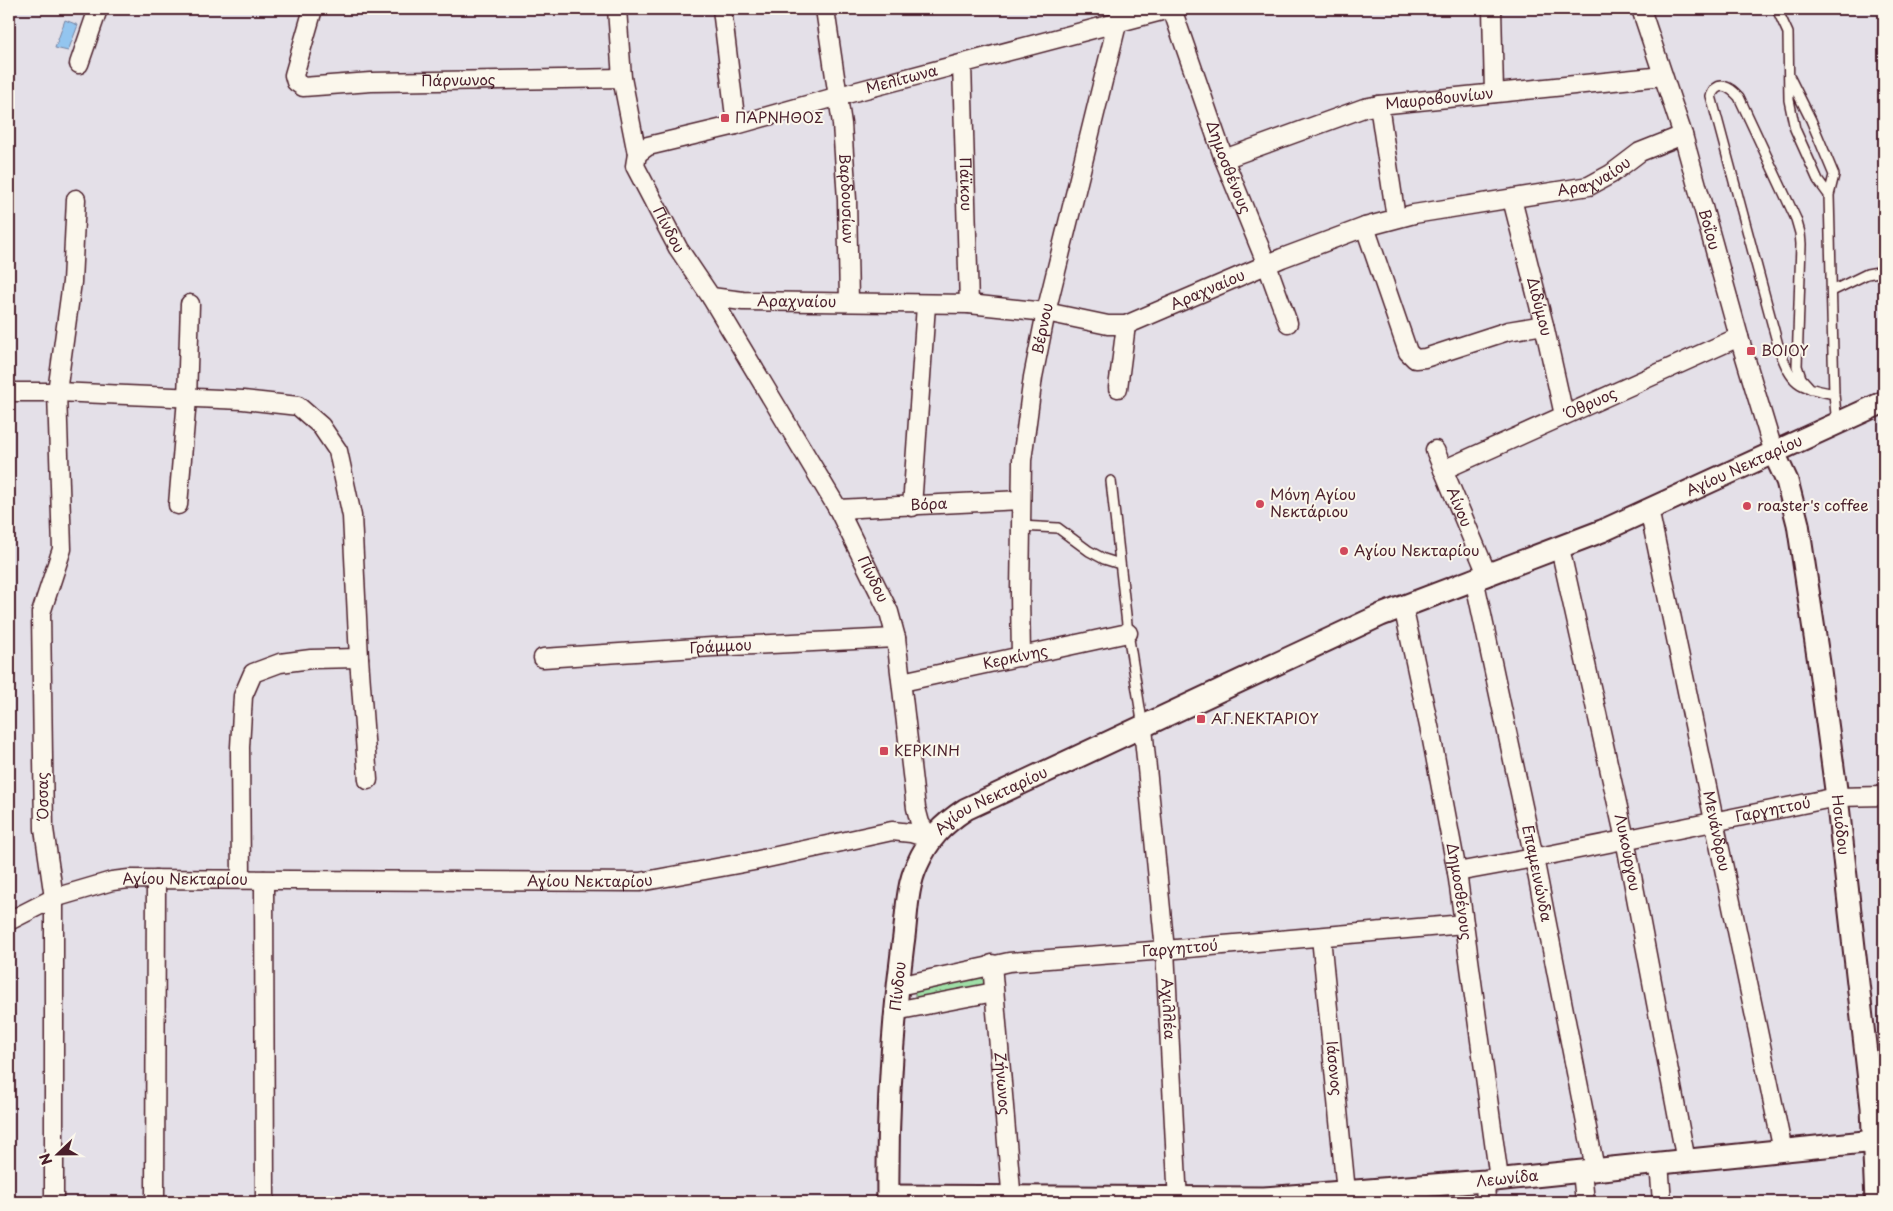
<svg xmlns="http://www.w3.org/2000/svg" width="1893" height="1211" font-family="'Playpen Sans',sans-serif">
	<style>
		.green { fill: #9fdfa7; stroke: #747f69 }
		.water { fill: #93c5ef; stroke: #7683a1 }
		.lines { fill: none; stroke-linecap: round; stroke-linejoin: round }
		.service-casing { stroke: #4a1f2b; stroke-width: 12 }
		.minor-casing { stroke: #4a1f2b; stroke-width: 21 }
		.tertiary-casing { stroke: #4a1f2b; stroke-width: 25 }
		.service { stroke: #fbf7ec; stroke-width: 9 }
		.minor { stroke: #fbf7ec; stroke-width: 18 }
		.tertiary { stroke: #fbf7ec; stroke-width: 21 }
		.poi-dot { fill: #d1495b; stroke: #fbf7ec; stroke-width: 2 }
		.labels { text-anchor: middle; stroke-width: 4; stroke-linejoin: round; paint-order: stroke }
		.street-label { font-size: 15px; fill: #4a1f2b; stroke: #fbf7ec }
		.poi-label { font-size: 15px; fill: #4a1f2b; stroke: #fbf7ec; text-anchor: start }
	</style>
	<rect width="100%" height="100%" fill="#e4e0e8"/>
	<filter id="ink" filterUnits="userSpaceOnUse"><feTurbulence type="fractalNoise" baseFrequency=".02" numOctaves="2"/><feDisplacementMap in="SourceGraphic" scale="10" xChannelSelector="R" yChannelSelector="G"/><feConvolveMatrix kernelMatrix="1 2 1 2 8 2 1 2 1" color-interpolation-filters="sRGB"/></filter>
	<g filter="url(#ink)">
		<path class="green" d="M984,975L987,982L985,989L915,1003V989Z"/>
		<path class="water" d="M65,20L78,25L68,51L55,48Z"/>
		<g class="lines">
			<defs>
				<path id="service" d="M1777,9L1788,33L1789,100L1795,129L1818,180L1829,195L1834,394L1837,424
					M1790,78L1811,120L1834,175L1829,195
					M1832,291L1867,274L1884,271
					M1811,389L1801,378L1797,366L1801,244L1800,233L1796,219L1739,97C1730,87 1718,79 1711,96L1779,349C1793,385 1796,386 1834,394
					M1111,481L1128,633L1143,727
					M1020,526L1058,528L1089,551L1104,559L1120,564"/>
				<g id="minor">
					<path id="s1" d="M313,9L294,75L296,82L303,87L371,82L622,78"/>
					<path id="s2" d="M617,9L622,78L637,154L635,166L678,248L711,297L838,509L889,612L896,638L916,808L920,823L930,839"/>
					<path d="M722,9L736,125"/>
					<path id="s3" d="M825,9L842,124L847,200L849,301"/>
					<path id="s4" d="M1172,9L1224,159L1267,265L1288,323"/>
					<path d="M1492,9L1494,93"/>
					<path id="s5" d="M1641,9L1683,135L1739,337L1774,453"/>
					<path d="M79,64L98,9"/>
					<path id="s6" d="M962,64L969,304"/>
					<path d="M1379,105L1396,218"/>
					<path id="s7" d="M637,154L648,146L736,125L839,96L1169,9"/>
					<path id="s8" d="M1224,159L1364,108L1379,105L1663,76"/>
					<path id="s9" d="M1512,199L1544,325L1564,415"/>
					<path d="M1365,227L1408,352L1415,359L1425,358L1508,331L1544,325"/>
					<path id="s10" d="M711,297L743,301L969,304L1046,312L1108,325H1126L1282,258L1365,227L1414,214L1589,186L1611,174L1640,152L1683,135"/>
					<path d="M1118,388L1126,325"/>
					<path d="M9,392H57L243,400L298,406L321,426L338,451L352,516L359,658L311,659L280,663L253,673L243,696L240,747L241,879"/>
					<path id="s11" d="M1435,450L1487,574"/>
					<path id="s12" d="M1443,470L1739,337"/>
					<path d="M178,505L187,399L190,304"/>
					<path d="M912,507L926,305"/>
					<path id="s13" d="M838,509L1021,500"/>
					<path id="s14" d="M1649,509L1783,1151"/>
					<path id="s15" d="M1560,548L1625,839L1686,1161"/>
					<path id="s16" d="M1474,578L1534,858L1595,1169"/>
					<path id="s17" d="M1403,606L1432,740L1457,872L1499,1179"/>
					<path id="s18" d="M1021,657L1020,593L1022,460L1033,377L1046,312L1117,24L1122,9"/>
					<path d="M359,658L368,780"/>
					<path id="s19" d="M543,658L712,647L896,638"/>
					<path id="s20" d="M902,682L1128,633"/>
					<path id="s21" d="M1143,728L1165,950L1178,1202"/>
					<path id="s22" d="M1457,872L1534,858L1837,797L1884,796"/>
					<path d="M264,880L265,1202"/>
					<path id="s23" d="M9,921L54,898L112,881L129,879L640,882L754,861L892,831L911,833L930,839"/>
					<path id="s24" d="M1321,937L1347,1202"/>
					<path id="s25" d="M992,964L1012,1202"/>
					<path id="s26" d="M898,986L1009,962L1165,950L1464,924"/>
					<path d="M895,1011L994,992"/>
					<path d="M1659,1163L1662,1202"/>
					<path d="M1582,1171L1585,1202"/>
					<path d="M1485,1181L1486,1202"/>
					<path d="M54,1202V898L44,829L41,613L62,549L57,392L72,282L76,199"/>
					<path d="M155,1202L156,879"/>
				</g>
				<g id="tertiary">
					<path id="s27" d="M1774,453L1787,481L1798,524L1819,663L1837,797L1872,1107L1876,1202"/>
					<path id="s28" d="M888,1196L1264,1198L1485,1181L1884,1140"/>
					<path id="s29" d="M888,1202C887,1116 892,1029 903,944C907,918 906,888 917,865C929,838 942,825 966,809L1381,615L1602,531L1884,402"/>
				</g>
			</defs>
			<use href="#service" class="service-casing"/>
			<use href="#minor" class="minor-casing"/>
			<use href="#tertiary" class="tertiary-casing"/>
			<use href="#service" class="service"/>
			<use href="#minor" class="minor"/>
			<use href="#tertiary" class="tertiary"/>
		</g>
	</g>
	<g class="poi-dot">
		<rect x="720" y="113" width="10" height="10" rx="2.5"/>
		<rect x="1746" y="346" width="10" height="10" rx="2.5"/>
		<circle cx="1260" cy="504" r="5"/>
		<circle cx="1747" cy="506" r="5"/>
		<circle cx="1344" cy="551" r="5"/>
		<rect x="1196" y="714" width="10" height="10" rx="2.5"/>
		<rect x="879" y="746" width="10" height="10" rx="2.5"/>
	</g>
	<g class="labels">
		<g class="street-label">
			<text dy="5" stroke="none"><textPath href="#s7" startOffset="276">Μελίτωνα</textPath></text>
			<text dy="5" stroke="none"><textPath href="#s1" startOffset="240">Πάρνωνος</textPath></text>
			<text dy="5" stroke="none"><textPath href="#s8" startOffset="225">Μαυροβουνίων</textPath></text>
			<text dy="5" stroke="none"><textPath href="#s4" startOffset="168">Δημοσθένους</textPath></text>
			<text dy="5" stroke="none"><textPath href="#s10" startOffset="911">Αραχναίου</textPath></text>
			<text dy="5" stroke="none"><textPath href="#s6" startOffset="120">Πάϊκου</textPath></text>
			<text dy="5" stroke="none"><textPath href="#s3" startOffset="191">Βαρδουσίων</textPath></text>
			<text dy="5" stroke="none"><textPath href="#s2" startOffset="231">Πίνδου</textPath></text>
			<text dy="5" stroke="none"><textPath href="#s5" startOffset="231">Βοΐου</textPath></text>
			<text dy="5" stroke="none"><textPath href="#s10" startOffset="506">Αραχναίου</textPath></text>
			<text dy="5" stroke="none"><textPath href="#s10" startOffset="86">Αραχναίου</textPath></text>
			<text dy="5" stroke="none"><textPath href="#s9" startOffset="111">Διδύμου</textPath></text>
			<text dy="5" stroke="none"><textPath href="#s18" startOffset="330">Βέρνου</textPath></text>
			<text dy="5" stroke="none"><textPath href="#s12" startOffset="162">Όθρυος</textPath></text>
			<text dy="5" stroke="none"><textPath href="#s29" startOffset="1266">Αγίου Νεκταρίου</textPath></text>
			<text dy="5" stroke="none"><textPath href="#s13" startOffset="91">Βόρα</textPath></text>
			<text dy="5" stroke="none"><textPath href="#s11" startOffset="62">Αίνου</textPath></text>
			<text dy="5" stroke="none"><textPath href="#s2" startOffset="636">Πίνδου</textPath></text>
			<text dy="5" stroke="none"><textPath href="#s19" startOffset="178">Γράμμου</textPath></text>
			<text dy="5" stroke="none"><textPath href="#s20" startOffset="116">Κερκίνης</textPath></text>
			<text transform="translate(43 796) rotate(-91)" y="5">Όσσας</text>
			<text dy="5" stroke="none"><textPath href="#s29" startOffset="441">Αγίου Νεκταρίου</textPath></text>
			<text dy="5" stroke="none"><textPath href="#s22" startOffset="322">Γαργηττού</textPath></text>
			<text dy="5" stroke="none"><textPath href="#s27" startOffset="379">Ησιόδου</textPath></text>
			<text dy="5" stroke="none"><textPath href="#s14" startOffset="329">Μενάνδρου</textPath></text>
			<text dy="5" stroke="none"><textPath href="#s15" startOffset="312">Λυκούργου</textPath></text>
			<text dy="5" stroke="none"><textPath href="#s16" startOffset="302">Επαμεινώνδα</textPath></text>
			<text dy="5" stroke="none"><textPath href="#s23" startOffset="184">Αγίου Νεκταρίου</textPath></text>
			<text dy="5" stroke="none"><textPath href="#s23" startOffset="589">Αγίου Νεκταρίου</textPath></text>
			<text dy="5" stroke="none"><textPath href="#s17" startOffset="291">Δημοσθένους</textPath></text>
			<text dy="5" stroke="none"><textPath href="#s26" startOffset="285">Γαργηττού</textPath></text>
			<text dy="5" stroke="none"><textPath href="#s29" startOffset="216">Πίνδου</textPath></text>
			<text dy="5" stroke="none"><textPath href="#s21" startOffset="282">Αχιλλέα</textPath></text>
			<text dy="5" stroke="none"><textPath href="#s24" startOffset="132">Ιάσονος</textPath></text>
			<text dy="5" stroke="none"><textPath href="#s25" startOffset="120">Ζήνωνος</textPath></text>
			<text dy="5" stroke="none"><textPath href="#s28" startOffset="620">Λεωνίδα</textPath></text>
		</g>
		<g class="poi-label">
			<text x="735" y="123">ΠΑΡΝΗΘΟΣ</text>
			<text x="1761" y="356">ΒΟΙΟΥ</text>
			<text x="1270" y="500">Μόνη Αγίου<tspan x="1270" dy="17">Νεκτάριου</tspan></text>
			<text x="1757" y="511">roaster's coffee</text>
			<text x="1354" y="556">Αγίου Νεκταρίου</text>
			<text x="1211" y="724">ΑΓ.ΝΕΚΤΑΡΙΟΥ</text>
			<text x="894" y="756">ΚΕΡΚΙΝΗ</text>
		</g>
	</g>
	<rect width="1893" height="1211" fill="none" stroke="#fbf7ec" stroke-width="30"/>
	<rect x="15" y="15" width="1863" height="1181" fill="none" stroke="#4a1f2b" stroke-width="2" filter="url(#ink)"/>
	<g transform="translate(58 1154) rotate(248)" stroke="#fbf7ec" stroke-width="4" paint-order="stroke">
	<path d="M0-4L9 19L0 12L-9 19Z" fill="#4a1f2b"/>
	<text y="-8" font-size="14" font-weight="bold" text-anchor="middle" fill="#4a1f2b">N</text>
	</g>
</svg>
